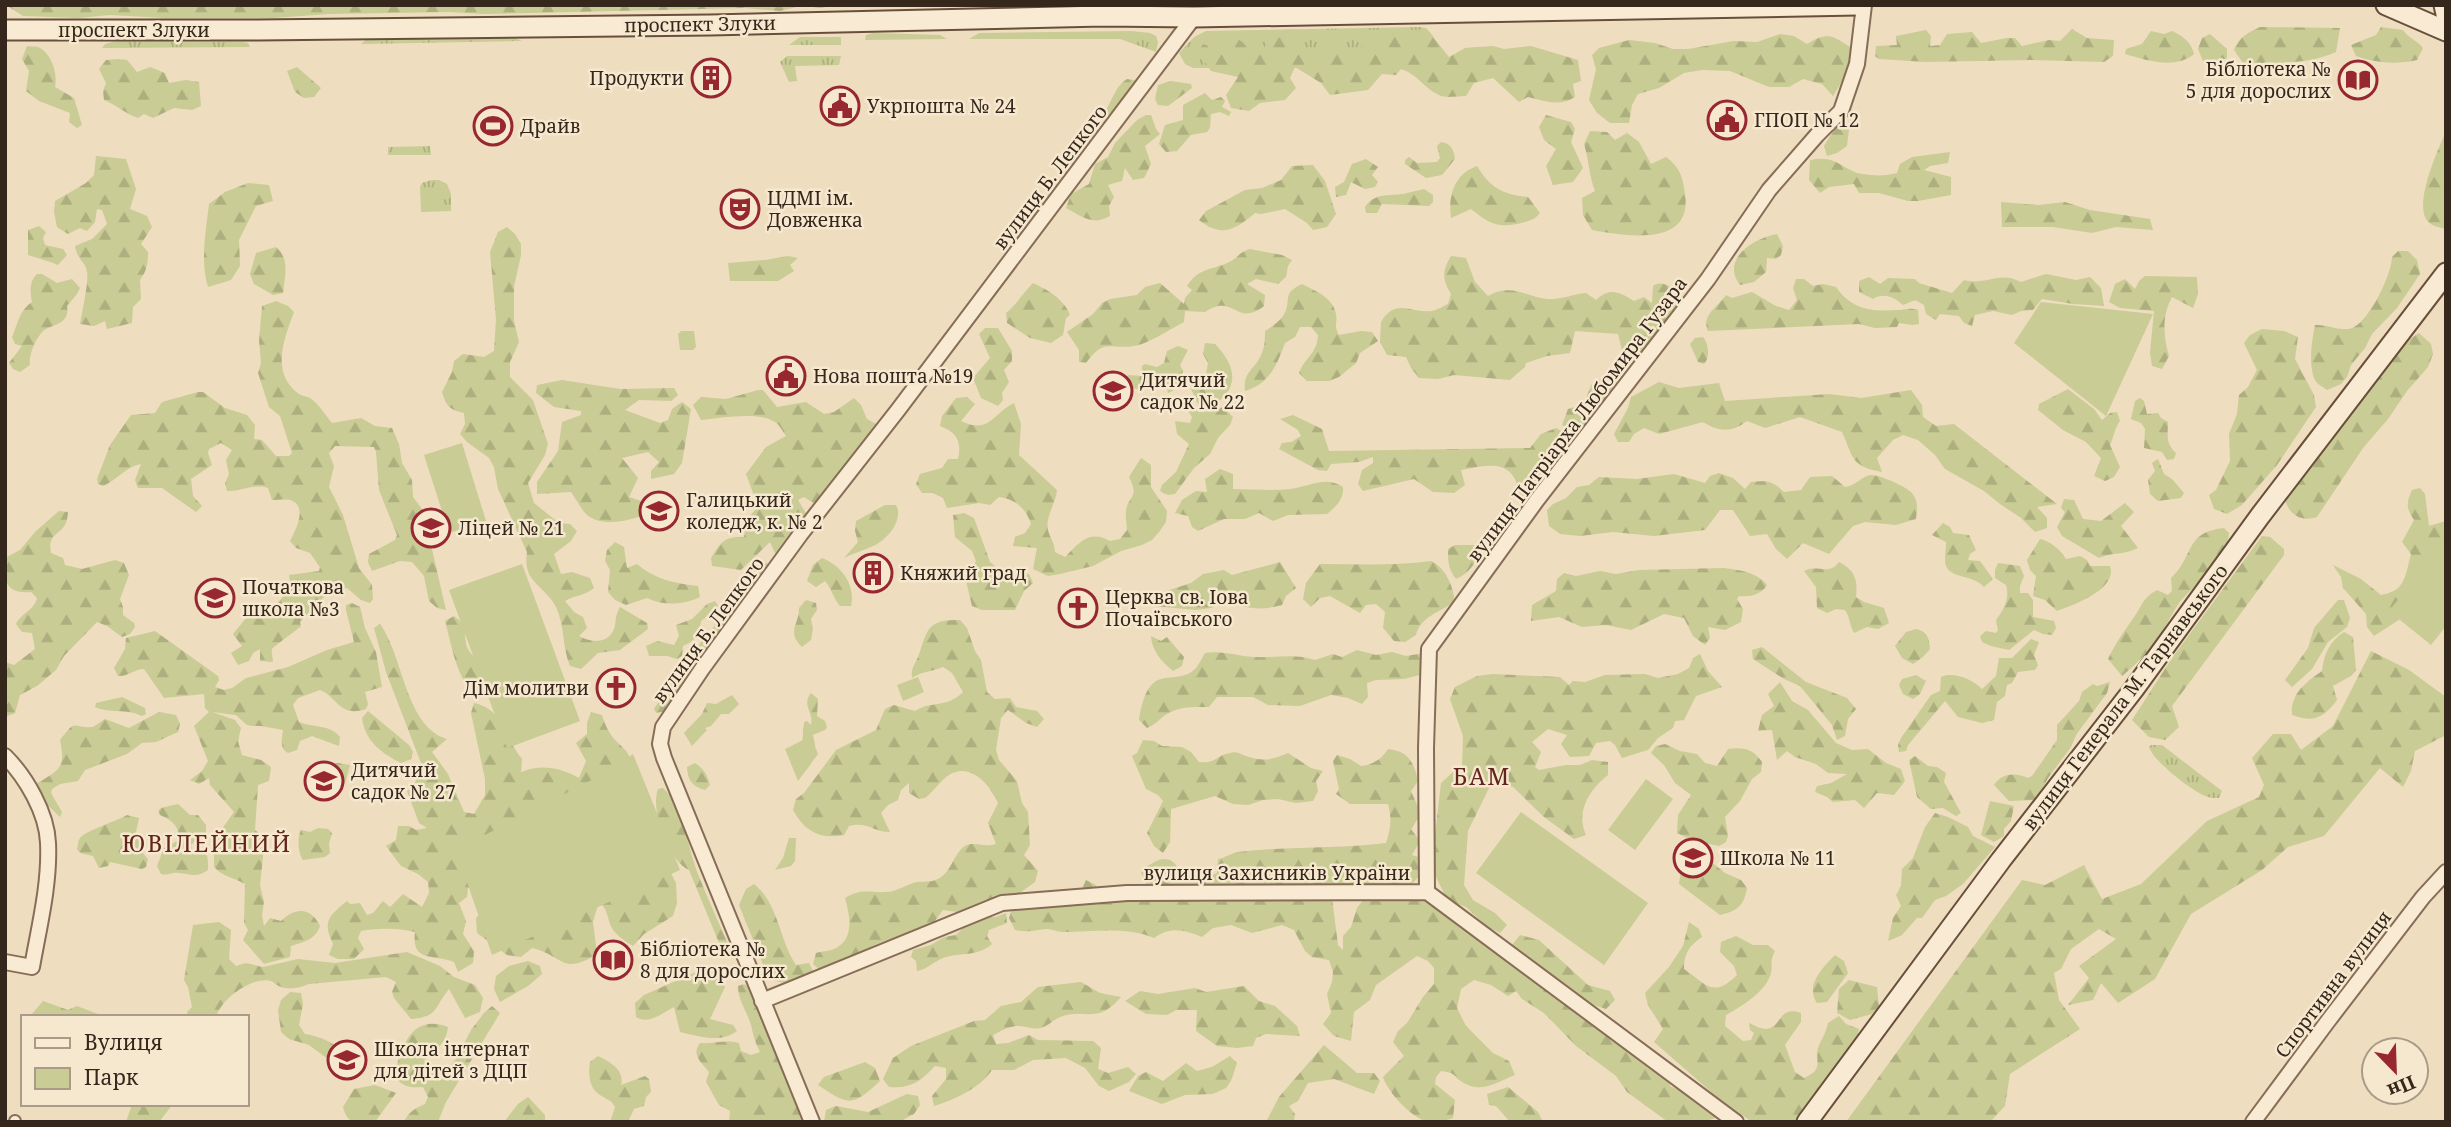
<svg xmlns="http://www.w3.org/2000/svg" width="2451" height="1127" font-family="'Noto Serif',serif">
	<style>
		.grass { fill: url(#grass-tufts) }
		.forest { fill: url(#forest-firs) }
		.park { fill: #c9cc94 }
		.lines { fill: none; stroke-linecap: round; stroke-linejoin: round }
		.pedestrian-casing { stroke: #876d58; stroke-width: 14 }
		.minor-casing { stroke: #876d58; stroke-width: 18 }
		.secondary-casing { stroke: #694f3b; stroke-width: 23 }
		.pedestrian { stroke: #f9ebd3; stroke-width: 10 }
		.minor { stroke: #f9ebd3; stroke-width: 14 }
		.secondary { stroke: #f9ebd3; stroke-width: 19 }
		.labels { text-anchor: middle; stroke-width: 5; stroke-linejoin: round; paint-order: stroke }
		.street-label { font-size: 19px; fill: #36271c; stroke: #f6e8cf }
		.poi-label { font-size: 19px; fill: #36271c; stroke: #f6e8cf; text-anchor: start }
		.quarter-label { font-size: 23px; letter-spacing: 2px; fill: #63251b; stroke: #f6e8cf }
	</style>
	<defs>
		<pattern id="grass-tufts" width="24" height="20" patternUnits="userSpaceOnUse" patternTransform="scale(1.75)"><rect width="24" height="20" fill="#c9cc94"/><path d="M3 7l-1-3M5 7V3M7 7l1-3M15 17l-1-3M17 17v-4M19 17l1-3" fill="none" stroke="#adaf7f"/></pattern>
		<pattern id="forest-firs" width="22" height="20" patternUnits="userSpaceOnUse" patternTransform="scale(1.75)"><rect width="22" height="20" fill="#c9cc94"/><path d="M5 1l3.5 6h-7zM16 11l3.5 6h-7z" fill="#adaf7f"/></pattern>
	</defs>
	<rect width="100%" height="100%" fill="#eeddbf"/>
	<path class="grass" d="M1419,27L1426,28L1433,36L1434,47L1414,67L1193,68L1185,64L1179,53L1194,37L1206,31Z
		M1131,31L1150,33L1156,36L1158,42L1156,52L1120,39H969L979,33Z
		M873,33L940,35L947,39L865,40L866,35Z
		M510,36L522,41L361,44L368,38Z
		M800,37H841V45H789Z
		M116,41L243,42L248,43L250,47L102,48L105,44Z
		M787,56H841L839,65L795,66L797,81L789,82L780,62Z
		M430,146L431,155H388V147Z
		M431,180H439L447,184L451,194V211L421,212L420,187L422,183Z
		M681,331H694L696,347L693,350H680L678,334Z
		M2151,745H2162L2222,791L2219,798C2217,798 2210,798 2208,797C2194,793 2153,761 2149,747Z"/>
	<path class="forest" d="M6,5H831L823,8L801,6L780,11L744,8L485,14L449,12L329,14L274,18H164L110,15L79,18L23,16Z
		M2260,27L2340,28L2336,52C2307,65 2275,63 2243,63L2234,50C2239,37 2249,32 2260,27Z
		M2381,27L2403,30C2408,38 2417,40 2423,48L2417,60C2396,65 2376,63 2356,56L2351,45L2376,35Z
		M2072,29L2087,38L2114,40L2113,56L2104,62L2032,60L1925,62L1879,59L1875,56L1876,46L1897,45L1896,36L1926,30L1931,36L1930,46L1940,45L1947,34L1972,32L1981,43L2007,38H2015L2022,46L2049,40L2060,41Z
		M2151,31L2164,34L2172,31C2183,36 2191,42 2194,54C2175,70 2146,60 2125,54L2126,49L2142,44Z
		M1429,32L1449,57L1465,48L1493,46L1504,49L1531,46L1578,60L1581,81L1573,84L1575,97C1560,107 1545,101 1528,97L1519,102L1493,78L1474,83L1466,96C1458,96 1448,98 1441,96C1424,89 1419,75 1401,69L1396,75L1382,74L1368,90L1330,95L1321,83L1295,67L1290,78L1296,88L1285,100L1260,103L1249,111L1231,108L1226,95L1238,77L1211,71L1198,52L1203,44L1218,49L1219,40C1241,33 1242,43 1256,57L1263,51L1267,41C1291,31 1295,42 1312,57L1322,55L1325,42L1330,37L1343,40L1339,56L1365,55L1361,46L1371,36H1413Z
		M1780,34L1794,36L1807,44C1830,29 1835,38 1855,50L1844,78L1833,96L1822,84L1803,79L1789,87H1769L1730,71L1702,70L1684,73L1659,88L1638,94L1632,105L1629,123H1610L1597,113L1589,100L1596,69L1592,55L1599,48L1629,40L1655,43L1673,49H1688L1734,41L1757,42Z
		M2210,34L2227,49V58L2215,63L2203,61L2198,49L2202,38Z
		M27,46C31,47 35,46 38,47C52,53 58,75 55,87L74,98L82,125L77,128L69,122L70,113L39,101L26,91L29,71L22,59Z
		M118,59L127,60L137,72L150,67L165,73L169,83L186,80L199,82L201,106L192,110L174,108L153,118L144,114L138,118C126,114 116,105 104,100L103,91L106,83L99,69L106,60Z
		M297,67L321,88L314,97L304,98L295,92L287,71Z
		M1127,79L1141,81L1116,114L1106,116L1105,111C1113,100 1115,86 1127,79Z
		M1171,81L1191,84L1192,88L1168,106L1158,105L1155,99L1158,85Z
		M1205,93L1212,100L1221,97L1225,101L1222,107L1231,112L1229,116L1220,112L1211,114L1210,128L1207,132L1191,135L1177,151L1166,152L1159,144L1165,125L1183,120V105Z
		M1146,115H1151L1156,129L1160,134L1145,146L1151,164L1144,178L1133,180L1125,168L1122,181L1108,185L1114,197L1109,206L1110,216C1092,226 1083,217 1066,208L1071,194L1089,184L1095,164L1108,157L1115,143L1137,120Z
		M1546,115L1571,122L1575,129L1571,142L1583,168L1573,182L1553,185L1546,166L1556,149L1544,140L1539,127Z
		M1837,125L1849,129L1847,146L1837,153L1827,156L1824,146Z
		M1590,131L1607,132L1615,140L1627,133L1639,142L1651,164L1666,157C1680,167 1683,178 1685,194C1693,248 1625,236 1592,230L1583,215L1582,198L1595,191C1589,176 1589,160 1584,144Z
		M2446,131V229C2438,227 2430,226 2426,219C2415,200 2438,150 2446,131Z
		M1441,142C1451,143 1454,150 1455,159L1442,175L1426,178L1405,164V160L1409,157L1417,163L1437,162L1440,158L1437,146Z
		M1950,152L1948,163L1930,166L1924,170L1951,177V195L1918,201H1908L1879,193H1859L1854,184L1829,187L1820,193L1809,180L1810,160C1838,154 1842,171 1863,174C1874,176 1887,176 1897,173L1900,164L1912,157Z
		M96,156L126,159L136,189L130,209L147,216L152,227L141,244L148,252C148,263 147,271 140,280L141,299L133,307L132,323L107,329L105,321L94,326L80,324C82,313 89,281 87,272C86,262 77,260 75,246L92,239L107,224L102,210L97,209L95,222L87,231L80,228L68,234L57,227L54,212L55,201L86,183L94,175Z
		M1366,159L1378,167L1372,175L1378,182L1375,187L1365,189L1351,182L1346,195L1336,197L1335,187L1344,182L1352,164Z
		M1313,165L1325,181L1336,214L1327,227L1313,230L1307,223L1285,209L1261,214L1255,213C1235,230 1221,238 1199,220L1206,211L1245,190L1262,188L1281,180L1292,166Z
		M1477,166C1490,188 1504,195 1528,197L1540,213C1535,219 1532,220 1525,222C1499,229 1491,225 1471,209L1451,218C1448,196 1454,174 1477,166Z
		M248,183L269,185L273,201L256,206L239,240L240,266L231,280L208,287C200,261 206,231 209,204L225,192Z
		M1424,189L1433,195V202L1429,206L1382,204L1377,213H1366L1365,207C1375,191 1393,197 1407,193C1413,192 1418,190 1424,189Z
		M2001,202L2038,205L2065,202L2090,210L2150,219L2153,230L2116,227L2092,233L2053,227H2002Z
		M39,226L46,232L43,238L45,245L63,249L67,255L58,265C47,260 39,259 28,255V230Z
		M507,227L515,234L521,244V255L514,287V321L519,342L510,362V377L533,400L548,444L545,455L528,483L534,503L559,523L570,524L577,531L571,541L554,554L561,574L572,572L590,578L594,588C585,596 575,595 565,601L574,612L583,617L587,628L579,636C591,643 608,644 614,629C617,620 614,618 620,607L647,623L648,629L620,650L598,653L581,669L570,666C562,647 565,626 556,607C545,585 522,583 527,552L498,489L494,467L489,458L467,442L460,434L465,424L464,413C450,410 446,406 442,392L452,372L454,361L463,354L484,357L494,351L496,319L490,252L498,232Z
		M1777,234L1783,246L1781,255L1776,259L1767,258L1766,272L1754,282L1740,285C1720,259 1754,238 1777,234Z
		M276,247C290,259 285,275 283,293L273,295L254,284L250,274L256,253Z
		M1250,249L1282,255L1292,260L1288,266L1286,277L1278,284L1256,279L1247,284L1265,295L1264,306C1236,328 1234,292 1205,312L1185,311L1184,322C1170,329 1148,344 1134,346C1109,350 1105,337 1086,363L1079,362V350L1067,332L1093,314L1102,303L1110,299L1137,295L1145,287L1160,283L1184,304L1185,298L1192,290L1187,286C1200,266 1213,271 1231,261C1239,257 1238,253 1250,249Z
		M2398,251H2408L2417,260L2420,274L2397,308L2372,334L2365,348L2351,365L2347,377L2341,384L2327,390C2326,389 2318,384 2317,383C2307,369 2312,340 2315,325C2326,324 2336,330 2348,329C2367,328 2392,274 2392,257Z
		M788,256L798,258L790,265L794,271L778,281H730L728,263L765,260Z
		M1451,256L1466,258L1475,282L1488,296C1511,283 1524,296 1547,299C1559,300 1575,294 1586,293L1596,300C1610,287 1619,292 1634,301L1644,297L1652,303L1653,286C1661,280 1669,286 1676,290L1679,309L1672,325L1661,328L1660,335L1643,359H1624L1618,334L1575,331L1570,353L1547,356L1526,363L1525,367L1510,380L1454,375L1438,379L1419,378L1411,368L1406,357L1387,355L1380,342L1381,322C1396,297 1411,314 1432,311C1437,310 1444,306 1448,304L1451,294C1442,279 1442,271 1451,256Z
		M37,274H42L57,283L72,279L80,288L77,294L67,306C70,322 57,324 46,329C37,334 28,356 30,365L20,372L13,369L9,363L22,346L15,344L12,337C18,323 19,311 32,302C30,291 29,282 37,274Z
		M2046,274L2076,280L2090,277L2101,288L2104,306L2073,304L2042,299L2033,310L2021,311L2012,315L1993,311L1975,315L1972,326L1964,323L1959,316L1940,314L1936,320L1926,314L1924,305L1915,300L1903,305C1895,297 1883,292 1873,299L1859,292V281L1869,277L1880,284L1888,278L1915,279L1919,283L1952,293L1964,280C1987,286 1999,270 2021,282Z
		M2145,276L2197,277L2198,294L2193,308L2172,297C2162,315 2163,336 2169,356L2162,369L2152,366L2150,353L2154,311L2120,308L2109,302L2115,284L2125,279L2135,289L2139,281Z
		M1796,279H1804L1813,286L1823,284L1836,287C1851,309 1871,312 1896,310C1905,310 1909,307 1918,310L1919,324L1912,325L1899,323L1897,327L1875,328L1859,324L1708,331C1701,315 1717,308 1726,295L1732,298L1752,292L1776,306L1789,310L1797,300L1793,288Z
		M1033,283C1048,290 1064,299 1070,315L1066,318L1063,335L1051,343L1030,338L1007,323L1006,313C1017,304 1023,293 1033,283Z
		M1302,284C1315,291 1333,297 1336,314C1338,324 1333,324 1339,335L1361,331L1372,332L1378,341L1360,353L1356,363L1339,377L1329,381H1307L1299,373C1305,357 1317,354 1318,335L1311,327H1300L1295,337L1285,343C1277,364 1270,384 1245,391C1243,371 1254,371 1261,355C1265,347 1265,339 1265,331C1271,327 1279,322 1283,316C1293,301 1280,294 1302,284Z
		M276,301L288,306L294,312C284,339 270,373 299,394C302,396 306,396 310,398C318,403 326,416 332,423L361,418L375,426L392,428L399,444L402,463L412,480L413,497L431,521V545L446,610L437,608L429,601L424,576L412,562L400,561L372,571L368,562L369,554L395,540L397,535L379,490L376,452L374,447L335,446L329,453L334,466L329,487L343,515L359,568L372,585L373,599L370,603L361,600L347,588L329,592L300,622L301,626C297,630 273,647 272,649C271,653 273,658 273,662L260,661V649L253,653L249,661L238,665L231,653L242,646L233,634L247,617L255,613L266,615C278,608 280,596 291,589L289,575L319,571L320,567L310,553L296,548L290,541C295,531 309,506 290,500C285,499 277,500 272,500L268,488C254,483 241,492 227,491L225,483L229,474L226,460L232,450L221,443L209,449L208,453L212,465L191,479L193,496L202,506L196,512L162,488H138L135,480L141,464C125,467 117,480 103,486L98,484L97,479L110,445L131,415L155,413L162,402L198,392H203L225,408L247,415L255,425L254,439L262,440L276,456H289L292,453L280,416L269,407L258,373L261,363L259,341L262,306Z
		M985,328H998L1012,351V361L1004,370L1009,382L1002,393L1003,400L998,406L981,398L973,378L990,358L979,334Z
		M2262,329L2284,331L2298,337L2295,359L2314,395L2316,407L2277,465L2242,505L2227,514L2214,509L2209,495L2216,490L2230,461L2229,434L2237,414L2239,395L2248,387L2257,370L2244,343L2250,335Z
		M2419,333L2431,344L2433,354L2428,367L2407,391L2388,419L2363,448L2317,517C2302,522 2290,516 2285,500L2307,463L2321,445L2355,408L2396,348Z
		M1703,337C1709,344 1710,358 1704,364L1698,362L1690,344L1695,338Z
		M1205,343L1215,344C1238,368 1240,390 1209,408L1198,404L1191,389L1206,374L1208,363L1203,354Z
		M1178,346L1188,350L1180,365L1183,371C1181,380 1178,390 1168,393L1166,384L1162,378L1151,380L1138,389L1131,388L1125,380L1128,375L1142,376V366L1145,364L1157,367L1164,363L1167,351Z
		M1606,375L1617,390C1614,423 1611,421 1582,435L1562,425L1568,409L1584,404L1591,385Z
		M562,380L620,389L674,388L678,395L671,401L639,400L625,410L660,423L668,420L672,409L682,402L691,409L682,463L674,474L651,479V471L659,462L648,452L622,458L638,478L629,497L644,502L648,514C631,520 603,528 587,515C581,509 576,499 571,492L537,494V482L558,451L562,422L581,415V411L554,407L536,393L537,385Z
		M1659,382L1679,388L1719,383L1725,401L1829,394L1861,398L1911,390L1922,405L1923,417L1936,426L1954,424L2057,504L2037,507L2047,518V528L2035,532L2021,518L2000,504L1984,491L1945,469L1935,455L1918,440L1903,435L1893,440L1877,458L1882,472C1851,466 1854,459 1842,432L1800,417L1765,428L1747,421C1731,433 1719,432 1703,422L1659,434L1644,428L1634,434L1629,442H1618L1614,434L1628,408L1631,397Z
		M2068,389L2094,409L2102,420L2110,413L2117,412L2120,421C2114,429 2114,437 2110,445L2120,467L2114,477L2105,481L2094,476L2101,458L2086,442L2063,430L2038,410L2039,404Z
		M758,390H763L777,407L806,402L824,414L834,412L854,398L861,405L867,419L880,426L826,499L815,504L804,497L798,500L810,520L790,546L775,553L770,542L741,570L712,566L711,558C722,541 723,537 744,537L747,520L758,506L746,474L766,447L786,436C783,432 779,424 775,422C759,411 720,418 701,420L693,405L701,397L726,399Z
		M967,397L975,404L961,421C990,435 994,412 1014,403L1021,424L1019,455L1057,490C1056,503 1045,517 1048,530C1050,539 1054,540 1055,552L1065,557C1079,543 1089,529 1110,541L1120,539L1127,530C1127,524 1125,517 1126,511C1128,495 1140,499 1129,477L1141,458L1151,465V487L1167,511L1166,522L1159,532L1152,540L1142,545L1121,551L1093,566L1060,574L1048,576L1033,569L1037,548L1013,546L1015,537L1025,533L1031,524C1026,508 1015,499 999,497L990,505L979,503L947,508L943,498L933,493H922L916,484L920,474L942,468L948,459H958C962,442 957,432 940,426L942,416L956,398Z
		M2140,398L2144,401L2147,414L2158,413L2161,418L2168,422C2168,435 2165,443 2176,453L2174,459L2167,460L2162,452L2144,448L2145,429L2141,423L2131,419L2135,401Z
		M1185,406H1192L1199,412L1213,411L1223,407L1233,417L1230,425L1218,438L1210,454L1194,468L1175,494L1168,495L1160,491L1162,485L1176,472L1189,444L1177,434L1175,421L1190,423L1192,417Z
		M1293,415L1322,429L1329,451L1530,448L1541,434L1556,428L1569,435L1572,441C1565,454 1560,460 1545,463C1549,480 1544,491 1535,505L1520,498C1515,458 1492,464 1461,470L1465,485L1454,493L1433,492L1414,479L1363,491L1358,484L1362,470L1373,463V457L1359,462L1331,464L1327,471L1318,470L1279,449L1282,443L1291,442L1301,436L1298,430L1280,419Z
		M2158,459L2164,474L2172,479L2184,493L2181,498L2158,501L2150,494L2148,480L2155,471L2152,463Z
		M1220,469L1233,474V489C1252,489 1271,491 1290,489C1309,487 1325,475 1343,487C1344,499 1336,507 1327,514L1288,515L1273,521L1259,513L1245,519H1224L1198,531L1192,527L1188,516L1175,513L1182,500L1196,491L1207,492L1205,479Z
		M1719,473L1733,478L1745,489L1751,482C1767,480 1773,481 1784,492L1801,490L1810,477L1832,476L1845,487C1858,485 1860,477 1870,475C1878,474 1905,486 1911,492C1919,500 1917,510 1916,519L1896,525L1865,522L1853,526L1829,554L1803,543L1787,559L1776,549L1767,534L1750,536L1733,510H1720L1705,530L1654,536L1613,532L1580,536L1560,534L1549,526L1547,510L1553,504L1566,498L1577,487L1589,485L1599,477L1637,479L1674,474L1705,483L1710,476Z
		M2420,488L2425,494L2429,526L2446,521V566L2408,614L2374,636L2367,627L2366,614L2343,588L2341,577L2333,565L2361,579L2381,595C2406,591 2405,576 2411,554L2402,542L2414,520C2406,508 2406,503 2412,490Z
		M2064,499L2074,500L2083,519L2101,521L2125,503L2134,512L2121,526L2138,548C2124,555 2112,552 2099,558L2062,536L2057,527L2065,512L2061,508Z
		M885,505H896C904,519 888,539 875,545C865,550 854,553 844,558L858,542L855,531L856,521Z
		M59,511L68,512C67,538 46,529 51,553L63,558L65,565L82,569L115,560L124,563L129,575L120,599L123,607V615L134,623L135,627L130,634L122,637L107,626L97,622L64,656L56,670L37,686L20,695L15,713L5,717V662L14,665L35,649L32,633L22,632L16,624C21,613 34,611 37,598L31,592C4,594 5,581 5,558L20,550L36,531Z
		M964,513L974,518L990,562L1007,576L1029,574L1033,583L1024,591L1015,610H982L972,606L966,581L976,561L972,551L955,537L953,515Z
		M1503,517H1512L1515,523L1506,529L1504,538L1493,542L1488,532Z
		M1943,523L1950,527L1953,533L1969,535L1976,550L1970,554L1968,560L1980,561L1993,579L1984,587C1972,573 1945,580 1945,560C1945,554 1946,549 1946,542L1932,535Z
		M2224,528L2229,533C2228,563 2196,582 2179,603C2173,612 2168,622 2162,632C2151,649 2137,664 2122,676L2108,659C2115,644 2123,633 2132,620C2142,607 2141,599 2157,590L2168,595L2172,591L2171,578C2195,556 2184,532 2224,528Z
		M2262,536L2270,537L2284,549V555L2172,706L2179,727L2165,740L2149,737L2132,720L2172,658Z
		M2040,539C2050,541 2061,550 2066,559L2080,556L2087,560L2090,566H2110C2118,589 2074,605 2057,611L2045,600L2033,596L2036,576L2030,570L2027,560Z
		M615,542L624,547L627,568L637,564C654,579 676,584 698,586L700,597C684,605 663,606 647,598L626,605L615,600L608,592L610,570L605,561L607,550Z
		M1455,545H1481C1479,560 1470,573 1456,579C1448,569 1448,561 1448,549Z
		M822,558C841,565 856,585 851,606H840C833,598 832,589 825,581L816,587L807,581L813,565Z
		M1431,561C1446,568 1453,586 1455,602C1441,611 1420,617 1416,635L1405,642L1394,641L1383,628L1385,612L1376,604L1366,605L1360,613L1330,596L1320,598L1311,607L1303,599L1306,583L1320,564C1358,564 1394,566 1431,561Z
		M762,562L772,565L697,667L688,660V657L710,632L754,569Z
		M1280,562L1296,588L1286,596L1282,605C1259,611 1250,609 1228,601L1211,608L1196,610L1154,606V595L1191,583L1203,574L1224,570L1232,575Z
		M1839,562C1855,570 1858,580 1856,597L1864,602L1884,608L1889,623L1878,629L1867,627L1854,633C1849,624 1850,617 1845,610L1836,609L1827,613L1817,608L1816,587L1804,571C1817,564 1829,576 1839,562Z
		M1998,563L2020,566L2024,576L2020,586V593H2028L2033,600V617L2054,621L2056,628L2052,635L2043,634L2034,630L2009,650L1991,646L1982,642L1980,636L1986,631L1996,633L1998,630L1996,620C2004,609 2010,599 2006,585L1995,578V570Z
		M1724,568C1739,570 1757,572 1767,585C1761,595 1750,597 1739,596L1737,599L1743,609L1741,622L1725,630L1708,627L1710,638L1705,645L1693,636L1684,618L1664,614L1631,630L1606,625L1582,627L1559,617L1531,621L1532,605L1556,591L1557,579L1564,573L1576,576L1600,571L1616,574L1639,570Z
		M806,600L816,603L817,610L811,619L813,629L811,640L802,647C786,631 799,626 799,608Z
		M2338,600H2344L2350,618L2347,627L2328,642L2312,669L2292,687L2285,680L2308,648L2314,628Z
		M715,601L719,607L701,621C699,635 695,641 683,646L682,656L677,659L667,656H649L646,646L657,641L674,645L679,636L676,625L692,619L707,604Z
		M352,603L360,607L361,611L365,628L376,652L382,687L365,692L368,704L366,709C339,718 338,697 320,690L298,698L293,705L299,722C313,728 330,724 340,737L339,746L312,736L300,741L297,750L288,753C279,748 282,739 283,730L261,726H252L247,725L236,715L212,712L235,720L241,728L238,741L242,755L261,760L271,767L269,781L258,785L255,830L265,838L260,885L264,902L262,915L264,926L270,918L281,921C295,907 311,907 320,926C316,939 304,942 291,946L290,957L264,964L243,940L248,930L244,923L245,884C233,877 223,877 214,867V840L234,812L210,785L209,778L199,784L190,780L202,771L208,761L194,726L209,712L205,708L204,694L164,698L144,669C135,669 127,677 118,676L114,668L125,649L126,638L155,631L218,676L219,680L215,687L224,690L232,688L246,678L288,667L327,650L354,642L346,610V605Z
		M454,616C471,628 462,632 467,647C470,654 477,659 482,665V687L472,692C455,672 452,646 445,621Z
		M960,620L967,628L975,651L981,660L987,692L995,699L1010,698L1016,707L1037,711L1044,719L1037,727L1026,723L1008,710L1001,718L996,750L999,760L1017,781L1022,803L1028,812L1030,845L1024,855L1038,871L1035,882L1017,895L965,913L943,910L932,925L879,943L821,971L813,964L816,953C823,951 833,951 838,947C855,936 849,913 845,898C862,888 869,893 886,892C897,892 907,884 917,882C924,881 931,883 938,879C952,872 953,854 965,846C973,841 984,848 996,844L988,823L998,803C989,783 968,759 945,778C938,784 933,792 925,798L919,799L909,793V783L901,790L898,800L888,805L881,813L890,832C873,832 868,821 849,826L844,835C820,840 804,831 793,810L796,799L804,793L836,750L876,730L885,709L894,705L915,711C932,700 946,709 963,692L952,673L943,667C932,672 922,671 912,678C911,668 914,666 918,657C928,630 926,619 960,620Z
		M380,624C404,657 405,726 447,739L432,752L448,774L464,812L474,814L485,795V779L471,713L474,703C505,710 504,738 522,759L521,772C542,764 559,767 579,778L586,761L576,743L587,734V723L591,712L602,715C605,725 609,734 617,742C624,749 627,750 631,760L480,888H468L467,897L459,903L466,921L463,934L474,951L473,963L458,972L454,962C434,954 411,963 415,932C398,928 378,928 361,931L358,938L364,949L354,959H338L329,955L333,944C322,921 329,916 347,901L350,904L360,903L367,915L373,913L383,901L390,907L403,894L422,907L429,893L428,882L418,874L401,866L386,846L396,840L398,826H409L416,830L427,828L419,823L407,791L413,788L418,775L426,776L386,672L374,628Z
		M1916,629C1928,632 1929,638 1930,649L1923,657L1913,664L1902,658L1895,646L1906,632Z
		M2344,632L2353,637L2356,670L2351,676L2333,686L2337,700C2323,718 2314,723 2292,715C2290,694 2306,682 2322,671C2324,654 2329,642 2344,632Z
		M1151,636L1161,641L1167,637L1184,657L1182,666L1173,671C1161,661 1152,651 1151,636Z
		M2031,639L2039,642L2034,655L2038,665L2035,670L2018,672L2012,683L2007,685L2005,696L1997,702L1994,720L1982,723L1958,717L1945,701L1908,745L1906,751L1899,752L1898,745L1901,738L1931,695L1940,691L1941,677C1954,671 1973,680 1982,689L1996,676L1999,658H2012Z
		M1762,647L1806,682L1847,698L1856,709L1848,719L1845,736L1837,740L1832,725L1800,686L1784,679L1753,659L1752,650Z
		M1357,650L1376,655L1392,652L1406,656L1424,653L1431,672L1404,679L1376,680L1367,683L1368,697L1362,704L1348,698L1331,695L1300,706L1268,705L1253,697H1217L1209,707C1194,707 1180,706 1167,714C1159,719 1158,723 1147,728L1139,720C1141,707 1145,686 1158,680C1171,675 1185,680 1196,668C1199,664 1202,658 1205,653C1222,650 1237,656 1255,657C1275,658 1296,653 1315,660L1333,654L1342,657Z
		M2371,651L2409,670L2446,697V735L2415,751L2411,771L2403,787L2380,768L2324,836L2288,847L2262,870L2191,914L2155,979L2118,1003L2101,983L2093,1000L2068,1005L2089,978L2079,966L2116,939L2099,929L2071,949L2061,969L2054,973L2059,1000L2080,1029L2010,1074L2005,1106L1990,1122H1846L2022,880L2045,885L2084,865L2102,899L2141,884L2207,821L2259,797L2264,785L2252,758L2273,734H2291L2301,750L2333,726Z
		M1700,654L1708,671L1722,687L1696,696L1684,720L1675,721L1673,728L1658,738L1648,750L1622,758L1615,745L1610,741L1596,743L1589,756L1570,757L1561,744L1567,735L1548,729L1532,742L1541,752L1535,767L1539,770L1566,765H1580L1592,760L1608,762V775C1590,789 1575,812 1586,835L1574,839L1544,817L1513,787L1492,782L1468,831L1464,885L1473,900L1495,913L1507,925L1500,933L1486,926L1466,907L1455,903L1445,895L1435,875L1432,862L1441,783L1454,771L1462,768L1463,736L1450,699L1455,687L1477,676L1493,674L1560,677L1569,685L1573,681L1585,682L1605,675L1645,674L1658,678L1678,674L1689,668L1693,658Z
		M683,669L687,686L670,711L656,713L654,709L659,701V690L675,672Z
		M1916,675L1926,681L1920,694L1913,699L1903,694L1899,685L1902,679Z
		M1780,682L1792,701L1808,710L1836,743L1852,750L1868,749L1886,763L1901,769L1905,781L1894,795L1877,793L1864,808L1855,800L1833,802L1827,797L1815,792L1817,786L1831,783L1847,774L1828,773L1816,764L1795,757L1787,751L1777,760L1772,730L1758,731L1762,715L1774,706L1768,694Z
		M2110,682L2107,693L2076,735L2071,747L2048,778L2037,800L2009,801L1994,785C2001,773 2016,772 2028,778L2032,776L2057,740V725L2079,701L2082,692L2093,684L2097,686Z
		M811,693L818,699L817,716L825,721L827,727L825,730L813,735C817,752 814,766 799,776L804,722L807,721L811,725C814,712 801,705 811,693Z
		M732,695L739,704L729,714H721L711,726L705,728L707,730L692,746L684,733L702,714L707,703L716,704Z
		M122,697L145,708L146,714L142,716C125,708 111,714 95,707L96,703Z
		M368,711L409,745L413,752L411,759L401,763C381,753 365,741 362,718Z
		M159,712L176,715L180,724L178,732L156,742L142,743L127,754L85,770L78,781L60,784L52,789L51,793L62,812L60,817L34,792L36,784C60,769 66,769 60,740C78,717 70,729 93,727L105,719L129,728Z
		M1143,740L1154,741L1162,746L1182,747L1191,752L1199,762C1217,764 1216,755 1230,753C1236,751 1240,754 1246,756C1263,762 1272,760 1288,753L1311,768L1323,771L1316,781L1318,791L1313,801L1296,803L1278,799L1263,800L1248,805L1233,804L1215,796L1171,809L1170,842L1163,853L1154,846L1147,833L1163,801L1158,795L1146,789L1132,756L1137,753Z
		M1665,744L1680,751L1697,754L1705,763L1717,766L1728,749C1744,747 1753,749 1762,762L1761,772L1752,779L1740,801L1725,817L1728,836L1726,842L1719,846L1694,841L1677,833L1678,815L1691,795L1675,783L1664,765L1651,753L1656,746Z
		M1388,749C1408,751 1414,762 1418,781L1411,791L1421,814L1411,829L1420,841L1412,855L1419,857L1421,874L1409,887L1179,899L1204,902L1332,898L1338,945L1343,950V936L1351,927L1357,908L1367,895L1407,896L1428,900L1461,929L1469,931L1508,956L1512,945L1520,935L1539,940L1588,985L1610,991L1615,1000L1606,1009L1588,1003V1017L1667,1076L1670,1086L1715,1106V1118L1704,1122H1668L1627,1092L1616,1076L1576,1046L1544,1013L1522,999L1516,991L1508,996L1491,985L1474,980L1461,989L1457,1008L1466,1026L1493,1053L1509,1061L1515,1075C1500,1081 1482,1093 1466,1084C1453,1078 1459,1073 1441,1071L1436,1077L1435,1084L1455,1100L1453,1118C1445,1121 1435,1124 1425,1121C1409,1115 1388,1092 1383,1077L1404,1056L1393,1042L1398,1031L1407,1023L1423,997L1434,984V968L1428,961L1417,956L1376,985L1370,1000L1354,1012L1351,1041L1334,1036L1323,1024L1331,1013L1327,994L1332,982L1333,972L1329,960L1312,957L1305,951L1294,930L1282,925L1252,933L1231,925L1213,928L1202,937C1184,930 1171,926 1154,938C1126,926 1092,932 1063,932C1057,932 1052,929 1047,929C1032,930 1032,933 1015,930L1009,918L1012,909L1031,903H1085L1082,889L1086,880L1096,885L1100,899H1123L1146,902L1151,895L1141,872C1156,858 1171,851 1181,873L1208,877L1217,873L1218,859C1225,858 1231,853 1238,852C1288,846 1337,849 1386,843C1391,828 1392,819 1388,804H1350L1336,794L1339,789L1333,761L1337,755L1350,759L1361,766C1372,765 1382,759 1388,749Z
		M1915,756L1928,766L1937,767L1946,773L1944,782L1961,813L1956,816L1943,808L1931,809L1917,797L1909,760Z
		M338,763L350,765L345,784L337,783L336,777L325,774L324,765Z
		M695,763C704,769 707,774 710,785L705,790C692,786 688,781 687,767Z
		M663,788C682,803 689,852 698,874C708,900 720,925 731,951L724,955L689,870C668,860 650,811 658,789Z
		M1990,801L2014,806L2011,821L2004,829V836L1994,842L1981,835Z
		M178,804L190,815H198L206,825V837L197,839L191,845L192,849C209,853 208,853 208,870C197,878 191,874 179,873C172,872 168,876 161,874L157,866L164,848L179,840C180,826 171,820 160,815L158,811L161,808Z
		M1935,813L1948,817L1968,827L1973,836L1995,847L1963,884L1946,896L1935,900L1922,918H1917L1902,935L1888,941L1893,918L1901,906L1896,895L1901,886L1902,869L1913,858L1925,827Z
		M127,815L139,818L136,832L141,840L140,850L148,859L146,867L142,869L110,862L108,866L99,868L93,856L80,853L77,849C78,846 78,841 80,838C85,831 117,821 127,815Z
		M318,828L328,829L332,833L329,844L330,853L325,857L303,860C298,853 297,837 301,830L310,832Z
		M789,838H796L795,861L791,866L775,870L783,858Z
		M1700,853L1725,873L1741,880L1747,888C1744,906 1737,911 1720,915L1679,884C1682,866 1682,859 1700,853Z
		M671,873L676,883L677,903L673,916L644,934L633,946C623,940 612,933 609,921C607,914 607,911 602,905L609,892L635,880L645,886L646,878Z
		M754,884C779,904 779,940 796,965L809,963L813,971C800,985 787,985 769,979L739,905L746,889Z
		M598,905L593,922L597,954C561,976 565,956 532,948L521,957L507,955L477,933L476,918L480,914Z
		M1006,913L1007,923L989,930L987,936L992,944C978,957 960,952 943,958C933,962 928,969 917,971L916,961L911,957L913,950L931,945L944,937L956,935L963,928L988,917H996Z
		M219,922L231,930L229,959L236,966L246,963L263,967L298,959L335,963L407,952L440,966L454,977L475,985L483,998L480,1012L465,1018L449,989C434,1007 439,1017 411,1019L394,998L392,992L396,982L386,977L309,984C300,988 290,990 281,987C277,986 274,982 271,981C252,976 221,999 216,1017H188L187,1012L192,1007L188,987L184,980L193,925Z
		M1689,922L1699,929L1702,937C1689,946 1684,953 1684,969C1706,984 1713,999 1737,975L1734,966L1720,952L1721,942L1736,936L1753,945H1768L1775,951C1769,963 1773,964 1771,973C1766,992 1742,1006 1726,1015L1725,1026L1743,1041L1751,1040L1754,1033L1750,1030L1749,1023C1754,1025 1760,1029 1766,1029C1782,1028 1778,1005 1801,1013V1022L1785,1045L1795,1072L1804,1078C1826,1069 1813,1060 1819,1045C1823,1037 1826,1032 1828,1023L1839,1016L1846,1024L1859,1029L1857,1039L1831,1073L1824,1087L1813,1098L1795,1122H1752L1717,1097L1654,1042L1663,1029L1648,1005L1645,993L1669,967L1683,946Z
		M1835,955L1844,961L1848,973L1827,1002L1817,1003C1805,986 1822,968 1835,955Z
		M528,961L540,966L542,974L528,986L500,1002L494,989L496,976L509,966Z
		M696,972H715L725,987L710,1019L733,1025L737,1031C720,1044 699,1036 680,1032L674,1007C662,1013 649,1025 636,1017L635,1003L644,995Z
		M1849,980L1877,987L1879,1006L1872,1014L1850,1020L1837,1013L1839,989Z
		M1081,982L1100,993L1121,997C1096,1026 1085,1007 1060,1017C1053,1020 1048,1026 1041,1028C1032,1030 1027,1026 1019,1026C1011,1025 1000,1031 993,1035L996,1044L1008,1043L1029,1035L1038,1040L1093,1041L1101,1048L1098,1069L1108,1073L1128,1067L1136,1074L1129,1082L1109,1091L1099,1086L1085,1068L1066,1058L1033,1060L1014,1070H992C980,1088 954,1100 934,1106L932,1096L946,1079V1068L935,1066C921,1081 911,1089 889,1087L883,1079L893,1058L911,1046L974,1021L985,1020L1001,1006L1021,1002L1038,987Z
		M744,984L755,991L760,1002L763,1020L775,1037L808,1122H729L730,1111L719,1105L706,1082L709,1072C701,1062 691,1055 700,1043C715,1044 725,1039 739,1043L741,1051L751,1055L760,1052C755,1043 753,1034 751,1025C747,1011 738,1001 738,986Z
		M1244,986L1259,1001L1275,1006L1297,1026L1300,1036L1266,1034L1256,1038L1253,1046L1237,1048L1217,1046L1196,1031L1197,1010H1176L1167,1015L1146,1014L1125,1001L1140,991L1158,994L1195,988L1206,992Z
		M290,992L301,993L303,1004L299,1025L305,1034C323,1037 341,1044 347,1063L336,1065L309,1045L289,1039L281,1032L278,1010L281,1000Z
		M43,1001L68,1010L77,1006L106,1017H33L32,1014Z
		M492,1006L500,1013L446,1102L438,1122H404C408,1112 416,1108 425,1104L428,1097L423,1087C409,1088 403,1087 394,1076C401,1048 411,1013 448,1027C446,1045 435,1049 424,1061L430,1070L449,1067L456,1059L471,1030L484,1013Z
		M1324,1045L1357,1073H1374L1380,1081L1374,1094L1334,1079L1308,1083L1298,1101L1289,1106L1295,1114L1294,1122H1266L1279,1097Z
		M598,1056C610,1062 625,1070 621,1085L645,1076L649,1079L651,1092L646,1097L644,1106L634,1109L628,1122H613L611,1119L615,1107C611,1099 607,1100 600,1095C589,1088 588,1074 590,1062Z
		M1230,1056L1237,1063L1231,1081L1226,1088L1213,1094L1185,1095L1162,1104L1129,1091L1138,1076L1146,1072L1163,1081L1186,1063L1197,1071L1212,1067Z
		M865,1062L875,1068L880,1081C851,1108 848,1105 818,1085L824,1077Z
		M375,1085L396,1093L375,1122C358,1122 348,1127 343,1107L354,1089Z
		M1508,1087L1538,1112L1543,1122H1510L1496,1106L1489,1105L1487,1094Z
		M907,1094L918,1096L920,1105L914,1114L899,1122L824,1121L826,1110L836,1106L868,1112Z
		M528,1097L545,1115V1122H504L518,1104Z
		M132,1104H173L159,1122H126Z"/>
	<path class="park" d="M2041,302L2153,314L2106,416L2014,343Z
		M462,443L486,521L449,533L424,455Z
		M2446,540V626L2431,645L2389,611Z
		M522,564L580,721L507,748L449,590Z
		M918,677L924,692L903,701L897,685Z
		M811,736L818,754L798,781L785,749Z
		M633,754L680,870L492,955L456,850L607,772Z
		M1646,779L1673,799L1635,850L1608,830Z
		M1521,812L1648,903L1604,965L1476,873Z"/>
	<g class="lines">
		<defs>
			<path id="pedestrian" d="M15,1122V1121"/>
			<path id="minor" d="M5,756C26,777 47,813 48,843C50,884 39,927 32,967L5,962
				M1427,892L1426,748L1429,649L1537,500L1708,279L1769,190L1817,135L1841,111L1857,64L1864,5
				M762,1001L1002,903L1127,893L1427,892L1736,1122
				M812,1122L664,758L660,744L663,727L702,669L800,535L898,410L1194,17
				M2253,1122L2328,1021L2423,897L2446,872"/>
			<path id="secondary" d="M2386,5L2446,31
				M2444,5L2446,14
				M5,30H258L710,25L1103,16L1194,17L1858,5
				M1807,1122L2001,860L2134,689L2260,516L2446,273"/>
		</defs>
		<use href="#pedestrian" class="pedestrian-casing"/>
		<use href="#minor" class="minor-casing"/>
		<use href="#secondary" class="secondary-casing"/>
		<use href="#pedestrian" class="pedestrian"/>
		<use href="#minor" class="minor"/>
		<use href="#secondary" class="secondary"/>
	</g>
	<defs>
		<symbol id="building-ring" viewBox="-11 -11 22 22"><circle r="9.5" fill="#f6e8cf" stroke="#972730" stroke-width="1.5"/><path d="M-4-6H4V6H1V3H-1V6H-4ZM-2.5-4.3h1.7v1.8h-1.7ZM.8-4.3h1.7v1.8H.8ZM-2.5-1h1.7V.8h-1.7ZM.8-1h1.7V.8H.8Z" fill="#972730"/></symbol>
		<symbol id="library-ring" viewBox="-11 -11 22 22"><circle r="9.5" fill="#f6e8cf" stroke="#972730" stroke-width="1.5"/><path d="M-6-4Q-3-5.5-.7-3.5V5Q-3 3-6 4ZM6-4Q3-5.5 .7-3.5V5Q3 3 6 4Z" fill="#972730"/></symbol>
		<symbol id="civic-ring" viewBox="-11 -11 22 22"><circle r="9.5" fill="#f6e8cf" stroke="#972730" stroke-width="1.5"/><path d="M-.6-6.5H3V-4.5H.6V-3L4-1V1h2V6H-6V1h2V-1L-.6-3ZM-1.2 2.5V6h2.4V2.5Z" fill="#972730"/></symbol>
		<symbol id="stadium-ring" viewBox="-11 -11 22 22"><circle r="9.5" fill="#f6e8cf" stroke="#972730" stroke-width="1.5"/><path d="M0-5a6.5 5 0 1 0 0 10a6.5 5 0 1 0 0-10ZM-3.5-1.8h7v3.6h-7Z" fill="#972730"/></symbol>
		<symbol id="theatre-ring" viewBox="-11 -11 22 22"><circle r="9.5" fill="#f6e8cf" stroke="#972730" stroke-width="1.5"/><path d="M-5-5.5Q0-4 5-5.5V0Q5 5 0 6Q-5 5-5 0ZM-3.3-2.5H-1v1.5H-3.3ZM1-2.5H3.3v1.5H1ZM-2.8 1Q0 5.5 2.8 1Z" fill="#972730"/></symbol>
		<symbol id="school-ring" viewBox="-11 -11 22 22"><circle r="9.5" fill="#f6e8cf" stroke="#972730" stroke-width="1.5"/><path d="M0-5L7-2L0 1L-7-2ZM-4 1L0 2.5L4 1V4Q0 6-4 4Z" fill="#972730"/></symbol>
		<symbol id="university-ring" viewBox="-11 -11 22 22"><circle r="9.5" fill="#f6e8cf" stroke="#972730" stroke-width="1.5"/><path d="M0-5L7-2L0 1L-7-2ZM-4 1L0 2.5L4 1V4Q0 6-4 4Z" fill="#972730"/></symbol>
		<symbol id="church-ring" viewBox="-11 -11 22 22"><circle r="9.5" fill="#f6e8cf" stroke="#972730" stroke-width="1.5"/><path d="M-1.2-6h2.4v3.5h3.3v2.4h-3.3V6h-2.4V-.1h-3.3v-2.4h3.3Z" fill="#972730"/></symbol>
	</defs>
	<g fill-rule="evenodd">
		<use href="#building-ring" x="689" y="56" width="44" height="44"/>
		<use href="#library-ring" x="2336" y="58" width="44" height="44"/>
		<use href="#civic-ring" x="818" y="84" width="44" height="44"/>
		<use href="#civic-ring" x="1705" y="98" width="44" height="44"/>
		<use href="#stadium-ring" x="471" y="104" width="44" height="44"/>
		<use href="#theatre-ring" x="718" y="187" width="44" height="44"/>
		<use href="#civic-ring" x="764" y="354" width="44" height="44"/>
		<use href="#school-ring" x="1091" y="369" width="44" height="44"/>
		<use href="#university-ring" x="637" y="489" width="44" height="44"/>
		<use href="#school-ring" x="409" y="506" width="44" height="44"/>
		<use href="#building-ring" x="851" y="551" width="44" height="44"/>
		<use href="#school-ring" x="193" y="576" width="44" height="44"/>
		<use href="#church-ring" x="1056" y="586" width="44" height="44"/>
		<use href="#church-ring" x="594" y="666" width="44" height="44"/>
		<use href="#school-ring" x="302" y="759" width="44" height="44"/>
		<use href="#school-ring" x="1671" y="836" width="44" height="44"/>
		<use href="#library-ring" x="591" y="938" width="44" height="44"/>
		<use href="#school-ring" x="325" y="1038" width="44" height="44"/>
	</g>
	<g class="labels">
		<g class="street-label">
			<text transform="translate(700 24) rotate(-1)" y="7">проспект Злуки</text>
			<text x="134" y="37">проспект Злуки</text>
			<text transform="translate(1050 177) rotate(-53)" y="7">вулиця Б. Лепкого</text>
			<text transform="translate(1577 419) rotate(-53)" y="7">вулиця Патріарха Любомира Гузара</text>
			<text transform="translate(708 630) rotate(-54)" y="7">вулиця Б. Лепкого</text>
			<text transform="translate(2125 697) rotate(-53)" y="7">вулиця Генерала М. Тарнавського</text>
			<text x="1277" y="880">вулиця Захисників України</text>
			<text transform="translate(2333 984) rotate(-53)" y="7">Спортивна вулиця</text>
		</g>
		<g class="poi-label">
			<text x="2331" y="76" text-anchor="end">Бібліотека №<tspan x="2331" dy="22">5 для дорослих</tspan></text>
			<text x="684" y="85" text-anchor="end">Продукти</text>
			<text x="867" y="113">Укрпошта № 24</text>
			<text x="1754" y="127">ГПОП № 12</text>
			<text x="520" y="133">Драйв</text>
			<text x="767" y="205">ЦДМІ ім.<tspan x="767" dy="22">Довженка</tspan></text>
			<text x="813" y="383">Нова пошта №19</text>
			<text x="1140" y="387">Дитячий<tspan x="1140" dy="22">садок № 22</tspan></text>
			<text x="686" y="507">Галицький<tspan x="686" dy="22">коледж, к. № 2</tspan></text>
			<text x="458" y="535">Ліцей № 21</text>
			<text x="900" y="580">Княжий град</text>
			<text x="242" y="594">Початкова<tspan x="242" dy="22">школа №3</tspan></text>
			<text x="1105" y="604">Церква св. Іова<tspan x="1105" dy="22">Почаївського</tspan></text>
			<text x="589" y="695" text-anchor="end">Дім молитви</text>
			<text x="351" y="777">Дитячий<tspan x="351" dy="22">садок № 27</tspan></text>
			<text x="1720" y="865">Школа № 11</text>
			<text x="640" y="956">Бібліотека №<tspan x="640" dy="22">8 для дорослих</tspan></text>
			<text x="374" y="1056">Школа інтернат<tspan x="374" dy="22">для дітей з ДЦП</tspan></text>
		</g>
		<g class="quarter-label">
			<text x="1482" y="785">БАМ</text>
			<text x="207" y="852">ЮВІЛЕЙНИЙ</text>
		</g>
	</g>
	<rect width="2451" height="1127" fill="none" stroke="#36271c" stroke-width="14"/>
	<rect x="21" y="1015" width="228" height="91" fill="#f6e8cf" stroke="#a99b87" stroke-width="2"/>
	<rect x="35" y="1038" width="35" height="10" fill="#f9ebd3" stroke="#a99b87" stroke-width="2"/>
	<text x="84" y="1050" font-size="21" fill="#36271c">Вулиця</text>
	<rect x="35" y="1068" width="35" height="21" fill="#c9cc94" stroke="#a99b87" stroke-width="2"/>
	<text x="84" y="1085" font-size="21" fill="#36271c">Парк</text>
	<g transform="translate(2395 1071) rotate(157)"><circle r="33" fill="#f6e8cf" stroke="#a99b87" stroke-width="2"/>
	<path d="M0-5L12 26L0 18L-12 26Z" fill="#972730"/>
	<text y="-10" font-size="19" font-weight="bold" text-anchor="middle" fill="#36271c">Пн</text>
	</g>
</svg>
